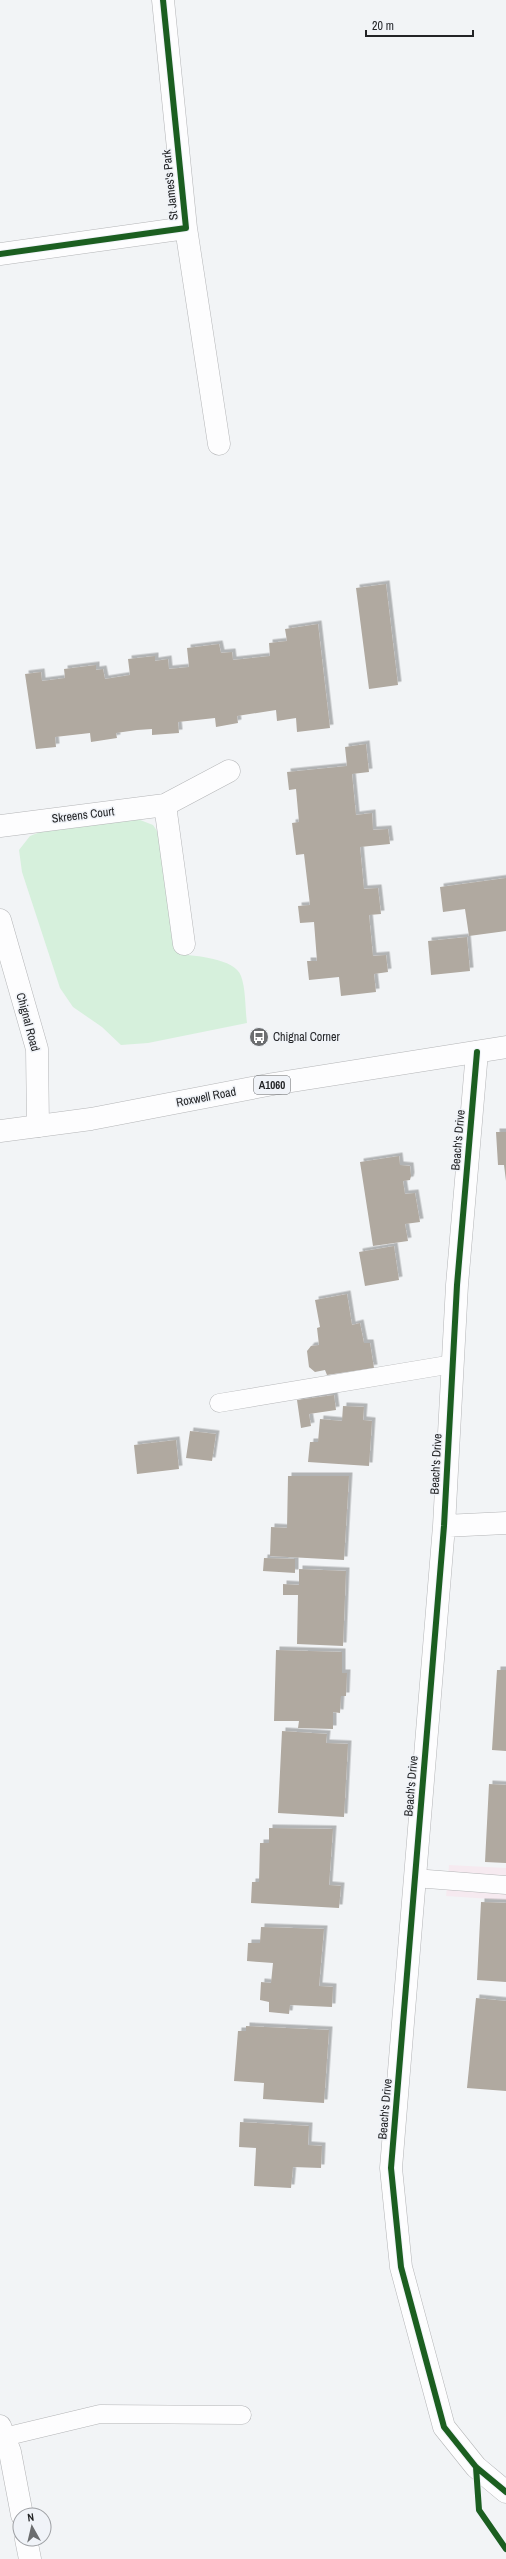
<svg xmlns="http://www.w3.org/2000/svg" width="506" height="2559" font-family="'Archivo Narrow',sans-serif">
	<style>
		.industrial { fill: #f6eaf0 }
		.green { fill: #d6f0dc }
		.building { fill: #b0a9a0; filter: url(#shadow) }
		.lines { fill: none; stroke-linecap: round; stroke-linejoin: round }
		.lane-casing { stroke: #b4b5b7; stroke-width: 19 }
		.street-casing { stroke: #b4b5b7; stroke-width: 23 }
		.secondary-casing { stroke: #b4b5b7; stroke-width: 23 }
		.primary-casing { stroke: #b4b5b7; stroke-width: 23 }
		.lane { stroke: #fdfdfe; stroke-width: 18 }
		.street { stroke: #fdfdfe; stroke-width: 22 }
		.secondary { stroke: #fdfdfe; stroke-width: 22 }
		.primary { stroke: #fdfdfe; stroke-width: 22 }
		.cycleway-casing { stroke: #f0f3f8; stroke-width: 8 }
		.cycleway { stroke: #1b5e20; stroke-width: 6 }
		.labels { text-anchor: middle; stroke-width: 3; stroke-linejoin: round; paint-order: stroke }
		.shield { fill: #f0f3f8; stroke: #606265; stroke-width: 1 }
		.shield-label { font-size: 11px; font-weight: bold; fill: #232426 }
		.street-label { font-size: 12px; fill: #232426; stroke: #f0f3f8 }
		.poi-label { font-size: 12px; fill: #232426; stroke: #f0f3f8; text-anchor: start }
	</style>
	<defs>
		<filter id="shadow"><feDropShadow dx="3.5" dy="-3.5" stdDeviation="0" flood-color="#0004"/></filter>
	</defs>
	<rect width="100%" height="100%" fill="#f2f4f6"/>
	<path class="industrial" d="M449,1865L506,1868V1900L446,1896Z"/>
	<path class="green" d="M135,818L153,825L161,837L179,954C194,956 235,958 241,976C246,990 245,1008 247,1023L148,1043L121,1045L102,1027L73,1007L60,988L22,872L19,850L30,836L45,830Z"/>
	<path class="building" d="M386,584L398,685L369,689L356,588Z
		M318,624L330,728L297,732L296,718L277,721L276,710L237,716L238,723L216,727L215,718L178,722L179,733L152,735V729L137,730L116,733L117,738L91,742L90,733L55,737L56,747L36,749L25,674L41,672L42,681L65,678L64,669L96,665V670L103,669L105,679L130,675L128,659L155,656V661L168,659L169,669L189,667L187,648L219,644L221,653L232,652L233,660L270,656L269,643L287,641L285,629Z
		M366,744L369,772L352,774L356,815L372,813L373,830L388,829L390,844L360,847L364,889L378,888L381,914L369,915L373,956L386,955L388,972L374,974L376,992L341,996L339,977L309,980L307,961H317L314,922L300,923L298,906L310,905L304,854L296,855L292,823L299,822L296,789L289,790L287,772L347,766L345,747Z
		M506,878V931L469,936L465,909L443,912L440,887Z
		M467,937L470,971L431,975L428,941Z
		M496,1132H506V1181L504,1165H498Z
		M399,1156L400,1165L410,1166L411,1176L410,1180L403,1181L405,1194L415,1193L420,1222L405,1224L408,1241L373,1246L360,1162Z
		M394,1246L399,1280L365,1286L359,1252Z
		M347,1294L352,1325L360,1323L364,1343H370L374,1368L327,1375L325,1370L315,1372L309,1367L307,1351L311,1346L319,1345L317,1328L320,1327L315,1300Z
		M334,1395L336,1410L309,1414L311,1426L301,1428L297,1400Z
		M343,1406L364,1407L363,1420L372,1421L369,1466L308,1462L310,1442H318L320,1419L342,1421Z
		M190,1431L216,1434L212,1461L186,1458Z
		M176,1440L179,1469L137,1474L134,1445Z
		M288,1476H349L344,1560L270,1556L271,1527L287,1528Z
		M264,1558L295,1559V1573L263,1571Z
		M299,1569L346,1571L343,1646L297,1644L298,1595H283V1584L299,1585Z
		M276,1650L342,1652V1673H347L346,1696H341L340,1713L333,1712V1729L298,1728L299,1721H274Z
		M497,1670H506V1751L492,1750Z
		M282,1731L327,1734L326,1743L348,1744L344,1817L278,1813Z
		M489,1784L506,1785V1863L485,1862Z
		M269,1828L333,1829L329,1885L341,1886L339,1908L251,1903L252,1882H259L260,1843H269Z
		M481,1902L506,1903V1982L477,1980Z
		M261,1927L324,1929L319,1986L333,1987L332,2007L290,2005L289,2014L269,2012V2002L260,2000L261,1982L271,1983L273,1963L247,1961L248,1943H260Z
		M476,1998L506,2001V2091L467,2088Z
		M246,2026L329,2030L324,2103L263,2099L264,2083L234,2081L238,2031H246Z
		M240,2122L309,2126L308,2145L322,2146L321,2168L293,2167L291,2188L254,2186L256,2148L239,2147Z"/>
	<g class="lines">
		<defs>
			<path id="lane" d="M219,1403L453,1364
				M414,1878L506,1885
				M4,2437L100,2414L242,2415"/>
			<path id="street" d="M186,228L219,444
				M0,254L186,228L163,0
				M165,805L184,944
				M0,826L165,805L229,771
				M477,1052L457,1285L444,1526L391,2168L401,2267L444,2427L476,2467L506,2492
				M444,1526L506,1523
				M0,2426L10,2452L22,2515
				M26,2539L30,2559"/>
			<path id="secondary" d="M0,920L37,1049L38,1126"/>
			<path id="primary" d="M0,1131L91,1119L273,1084L506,1047"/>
		</defs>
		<use href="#lane" class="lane-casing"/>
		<use href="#street" class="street-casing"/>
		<use href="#secondary" class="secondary-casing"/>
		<use href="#primary" class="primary-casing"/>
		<use href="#lane" class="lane"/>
		<use href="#street" class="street"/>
		<use href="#secondary" class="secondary"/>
		<use href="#primary" class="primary"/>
		<defs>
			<path id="cycleway" d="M0,254L186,228L163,0
				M477,1052L457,1285L444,1526L391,2168L401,2267L444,2427L476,2467L506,2492
				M476,2467L479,2510L506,2549"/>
		</defs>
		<use href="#cycleway" class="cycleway-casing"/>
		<use href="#cycleway" class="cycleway"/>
	</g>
	<defs>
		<symbol id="bus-disc" viewBox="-11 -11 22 22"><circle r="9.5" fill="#6b6d6f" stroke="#f0f3f8"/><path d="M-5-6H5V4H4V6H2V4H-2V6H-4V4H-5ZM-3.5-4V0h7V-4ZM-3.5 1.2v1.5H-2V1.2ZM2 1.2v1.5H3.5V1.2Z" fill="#fff"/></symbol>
	</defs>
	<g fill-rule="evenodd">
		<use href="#bus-disc" x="248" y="1026" width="22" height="22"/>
	</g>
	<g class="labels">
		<rect class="shield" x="254" y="1076" width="36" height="18" rx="3"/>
		<g class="shield-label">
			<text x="272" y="1089">A1060</text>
		</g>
		<g class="street-label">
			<text transform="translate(170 185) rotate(-96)" y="4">St James's Park</text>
			<text transform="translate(83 815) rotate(-7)" y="4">Skreens Court</text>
			<text transform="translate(28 1022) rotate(75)" y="4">Chignal Road</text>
			<text transform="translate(206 1097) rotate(-11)" y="4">Roxwell Road</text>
			<text transform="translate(458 1140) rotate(-85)" y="4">Beach's Drive</text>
			<text transform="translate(436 1464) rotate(-87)" y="4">Beach's Drive</text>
			<text transform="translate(411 1786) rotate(-85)" y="4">Beach's Drive</text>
			<text transform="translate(385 2109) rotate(-85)" y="4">Beach's Drive</text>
		</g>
		<g class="poi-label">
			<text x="273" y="1041">Chignal Corner</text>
		</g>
	</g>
	<g transform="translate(32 2527) rotate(352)"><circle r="19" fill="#f0f3f8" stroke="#9ea0a4"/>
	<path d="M0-3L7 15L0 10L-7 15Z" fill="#6b6d6f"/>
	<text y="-6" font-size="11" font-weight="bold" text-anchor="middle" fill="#232426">N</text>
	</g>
	<path d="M366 30v6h107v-6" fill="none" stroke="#232426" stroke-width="2"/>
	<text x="372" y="30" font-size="12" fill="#232426" stroke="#f0f3f8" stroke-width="3" paint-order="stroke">20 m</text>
</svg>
